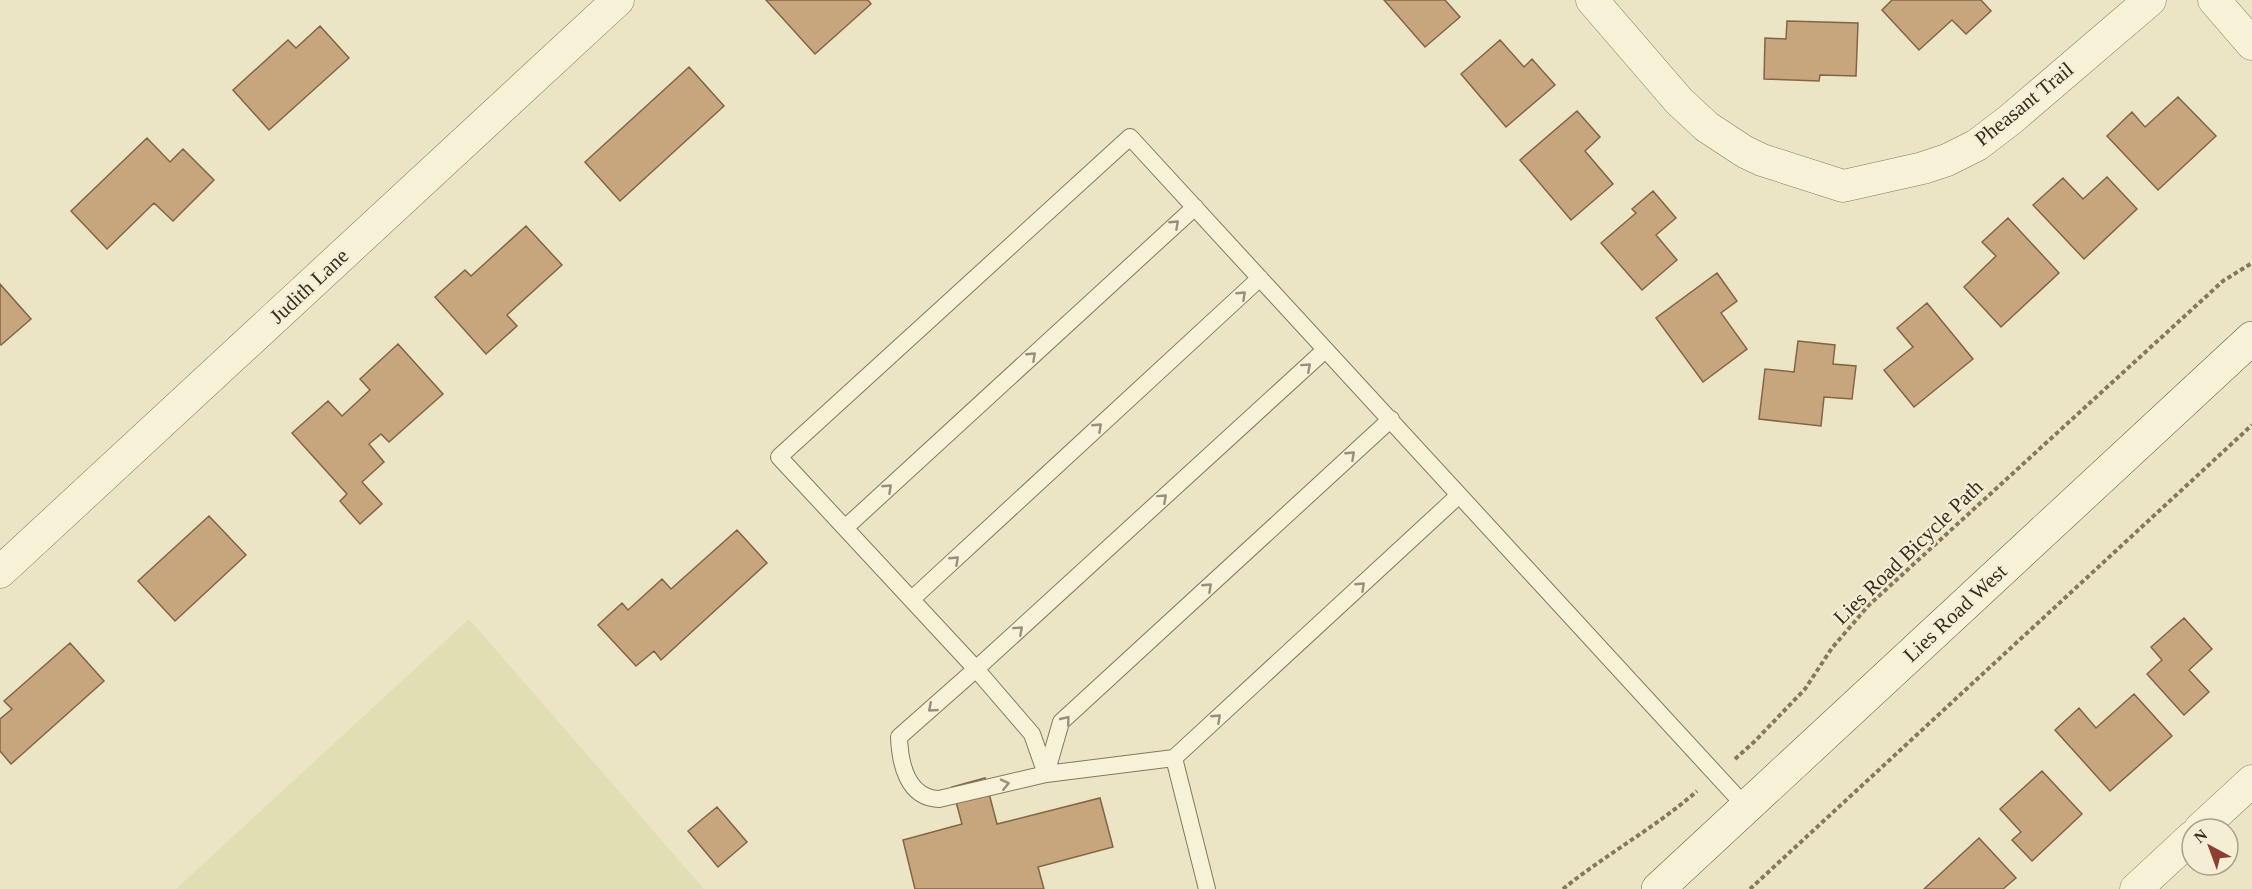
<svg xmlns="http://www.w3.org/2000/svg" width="2252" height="889" font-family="Georgia,serif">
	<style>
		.farmland { fill: #e0dfb3 }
		.building { fill: #c7a67e; stroke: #826544; stroke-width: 1.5 }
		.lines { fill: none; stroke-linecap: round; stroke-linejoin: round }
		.lane-casing { stroke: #85785d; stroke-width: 18 }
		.street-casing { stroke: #85785d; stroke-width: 33 }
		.secondary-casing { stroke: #675940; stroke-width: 34 }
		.path { stroke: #85785d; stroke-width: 4; stroke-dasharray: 4.5 3; stroke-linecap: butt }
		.lane { stroke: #f6f2d8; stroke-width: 16 }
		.street { stroke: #f6f2d8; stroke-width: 32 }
		.secondary { stroke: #f6f2d8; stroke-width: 33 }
		.oneway { stroke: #96907c }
		.labels { text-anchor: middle; stroke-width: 4.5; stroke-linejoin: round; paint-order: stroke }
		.street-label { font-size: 21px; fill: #362d1f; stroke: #f3eed4 }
	</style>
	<rect width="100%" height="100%" fill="#ebe5c5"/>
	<path class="farmland" d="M469,619L704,889H176Z"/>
	<path class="building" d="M766,0H868L871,4L815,54Z
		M1384,0H1445L1460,17L1425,47Z
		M1892,0H1981L1991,11L1966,34L1952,20L1919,50L1882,10Z
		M1787,21L1858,23L1856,76L1820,75L1819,81L1764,79L1765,38L1786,39Z
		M320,26L349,58L269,130L233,90L288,40L296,48Z
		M1500,40L1524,67L1532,59L1555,85L1506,127L1461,74Z
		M689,67L724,106L620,201L585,162Z
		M2178,97L2216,136L2158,190L2107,136L2132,112L2145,127Z
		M1577,111L1600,137L1585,151L1613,184L1571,220L1520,160Z
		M147,138L170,162L183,149L214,180L173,221L154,203L107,249L71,211Z
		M2107,177L2137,209L2084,259L2033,205L2063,178L2083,199Z
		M1653,191L1676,218L1656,235L1677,260L1642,290L1601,243L1636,213L1632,209Z
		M2008,218L2059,273L2001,327L1964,287L1996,256L1982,242Z
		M526,226L562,265L507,315L517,326L486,354L435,297L465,270L471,276Z
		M1717,273L1737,301L1721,313L1747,349L1703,382L1656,318Z
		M0,284L31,319L1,345L0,344Z
		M1927,303L1973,359L1914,407L1884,370L1913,347L1897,328Z
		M1798,341L1835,345L1833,364L1856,366L1852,399L1824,397L1821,426L1759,419L1765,369L1794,372Z
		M398,344L443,394L389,442L381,434L369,444L384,462L362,482L382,504L360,524L340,501L347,494L292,433L328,401L342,416L370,390L360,379Z
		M209,516L246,555L175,621L138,581Z
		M737,530L767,563L661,660L654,651L636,666L598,625L622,603L628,610L662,579L671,589Z
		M2184,618L2212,649L2189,670L2209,692L2184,715L2147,674L2162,660L2151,647Z
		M70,643L104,681L11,764L0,751V719L12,709L4,701Z
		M2134,694L2172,736L2110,791L2055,730L2079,708L2096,728Z
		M2042,771L2082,814L2032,861L2012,840L2021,832L2000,809Z
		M985,778L997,824L1100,798L1113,847L1038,867L1044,889H915L903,840L962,824L952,787Z
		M717,807L747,842L718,867L688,831Z
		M1979,838L2016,878L2003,889H1924Z"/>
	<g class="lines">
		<defs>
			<path id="lane" d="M1325,350L976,669L899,737C900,763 907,798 939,799L1046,774L1174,758L1458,496
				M845,528L1195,207
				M912,599L1260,278
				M1174,758L1207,889
				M1046,774L1032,734L976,669L779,457L1130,137L1746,807
				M1046,774L1061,722L1391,419"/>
			<path id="street" d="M1592,0L1679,101L1707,127L1745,152L1762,160L1843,186L1923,168L1947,160L1977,145L2011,119L2150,0
				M2214,0L2252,44
				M0,572L618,0
				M2200,829L2252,781
				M2136,889L2192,837"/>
			<path id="secondary" d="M1658,889L2252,338"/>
		</defs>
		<use href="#lane" class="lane-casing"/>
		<use href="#street" class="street-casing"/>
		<use href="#secondary" class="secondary-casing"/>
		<path class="path" d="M1735,759L1755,741L1805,689L1832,648L1869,605L2223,281L2252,263
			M1563,889C1606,854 1655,828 1697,791
			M1750,889L2252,425"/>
		<use href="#lane" class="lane"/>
		<use href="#street" class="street"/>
		<use href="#secondary" class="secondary"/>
	</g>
	<defs><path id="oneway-chevron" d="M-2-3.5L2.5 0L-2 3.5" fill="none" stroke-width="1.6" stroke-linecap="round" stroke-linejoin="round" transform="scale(1.5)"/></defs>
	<g class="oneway">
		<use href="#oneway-chevron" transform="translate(1175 224) rotate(-43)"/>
		<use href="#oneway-chevron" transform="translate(1242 295) rotate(-43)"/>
		<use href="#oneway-chevron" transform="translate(1032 356) rotate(-43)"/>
		<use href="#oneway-chevron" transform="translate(1307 367) rotate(-42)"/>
		<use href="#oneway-chevron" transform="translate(1098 427) rotate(-43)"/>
		<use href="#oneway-chevron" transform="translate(1351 455) rotate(-43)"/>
		<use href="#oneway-chevron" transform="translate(888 488) rotate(-43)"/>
		<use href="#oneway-chevron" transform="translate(1163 498) rotate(-42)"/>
		<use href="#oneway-chevron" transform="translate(955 560) rotate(-43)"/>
		<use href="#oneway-chevron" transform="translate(1361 586) rotate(-43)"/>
		<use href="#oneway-chevron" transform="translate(1208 587) rotate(-43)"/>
		<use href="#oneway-chevron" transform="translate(1019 630) rotate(-42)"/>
		<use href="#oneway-chevron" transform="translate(932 708) rotate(139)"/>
		<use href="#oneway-chevron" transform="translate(1217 718) rotate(-43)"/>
		<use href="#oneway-chevron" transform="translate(1066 720) rotate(-51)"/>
		<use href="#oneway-chevron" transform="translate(1005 784) rotate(-13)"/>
	</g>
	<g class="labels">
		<g class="street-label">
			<text transform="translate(2024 104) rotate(-39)" y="7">Pheasant Trail</text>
			<text transform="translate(309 286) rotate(-43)" y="7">Judith Lane</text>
			<text transform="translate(1908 552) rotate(-44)" y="7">Lies Road Bicycle Path</text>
			<text transform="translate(1955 613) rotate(-43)" y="7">Lies Road West</text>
		</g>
	</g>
	<g transform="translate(2210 847) rotate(319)"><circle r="28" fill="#f3eed4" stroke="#a7a18c" stroke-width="1.5"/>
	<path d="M0-4.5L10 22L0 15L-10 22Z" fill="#903d31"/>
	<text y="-9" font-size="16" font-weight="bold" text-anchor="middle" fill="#362d1f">N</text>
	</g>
</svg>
